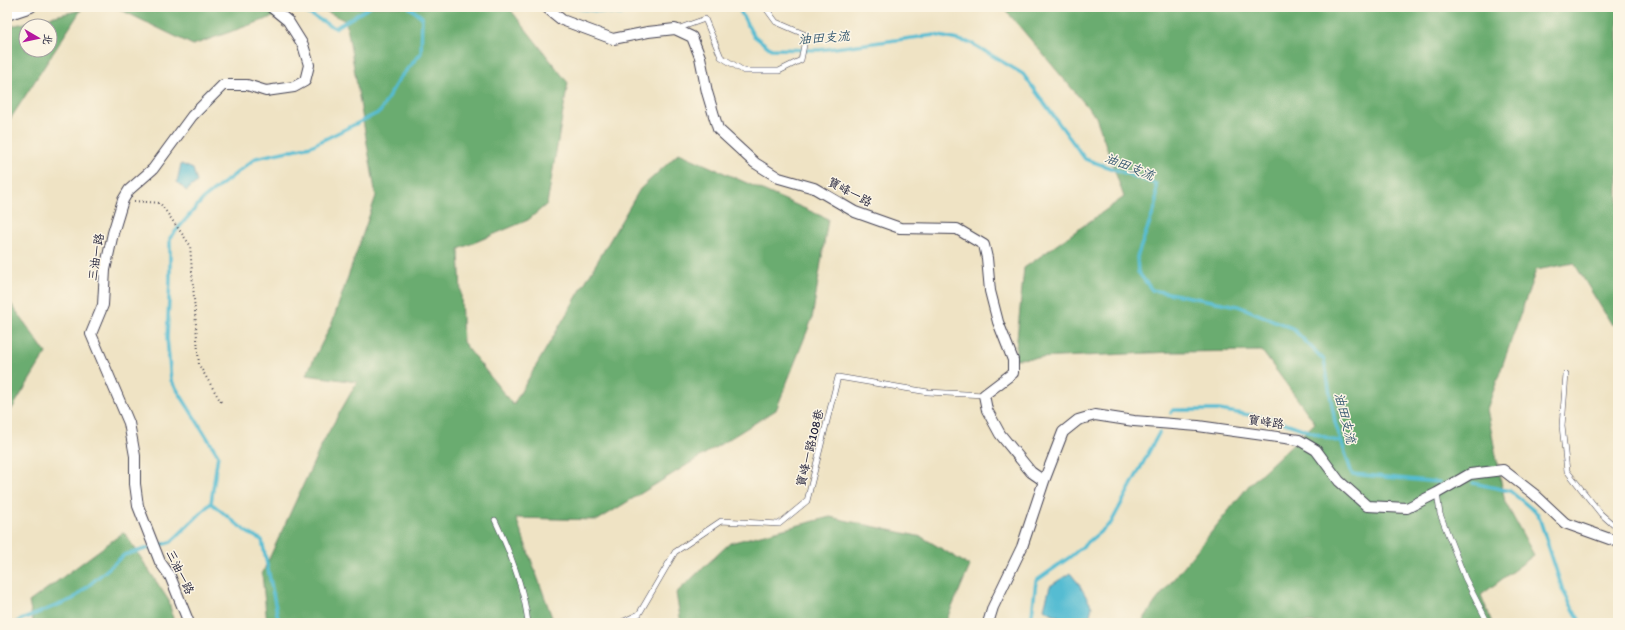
<svg xmlns="http://www.w3.org/2000/svg" width="1625" height="630" font-family="Itim,'LXGW WenKai TC',sans-serif">
	<style>
		.forest { fill: #6bac6f; stroke: #466755; fill-rule: evenodd }
		.water { fill: #54bcd2; stroke: #3b6f86 }
		.lines { fill: none; stroke-linecap: round; stroke-linejoin: round }
		.stream { stroke: #54bcd2; stroke-width: 3.5 }
		.service-casing { stroke: #413f50; stroke-width: 6 }
		.minor-casing { stroke: #413f50; stroke-width: 12 }
		.path { stroke: #413f50; stroke-width: 2; stroke-dasharray: 1 3; stroke-linecap: butt }
		.service { stroke: #fff; stroke-width: 5 }
		.minor { stroke: #fff; stroke-width: 10 }
		.labels { text-anchor: middle; stroke-width: 3; stroke-linejoin: round; paint-order: stroke }
		.street-label { font-size: 12px; fill: #22223b; stroke: #fcf5e5 }
		.water-label { font-size: 13px; font-style: italic; fill: #345870; stroke: #fcf5e5 }
	</style>
	<rect width="100%" height="100%" fill="#fcf5e5"/>
	<filter id="ink" filterUnits="userSpaceOnUse"><feTurbulence type="fractalNoise" baseFrequency=".025" numOctaves="2"/><feDisplacementMap in="SourceGraphic" scale="8" xChannelSelector="R" yChannelSelector="G"/><feConvolveMatrix kernelMatrix="1 2 1 2 8 2 1 2 1" color-interpolation-filters="sRGB"/></filter>
	<filter id="wash" filterUnits="userSpaceOnUse"><feTurbulence type="fractalNoise" baseFrequency=".012" numOctaves="4" result="noise"/><feDisplacementMap in="SourceGraphic" scale="16" xChannelSelector="R" yChannelSelector="G"/><feGaussianBlur stdDeviation="0.9" result="paint"/><feColorMatrix in="noise" values="0 0 0 0 0 0 0 0 0 0 0 0 0 0 0 0 0 1.4 0 .05"/><feComposite in="paint" operator="in"/></filter>
	<g filter="url(#wash)">
		<rect width="100%" height="100%" fill="#efe3c4"/>
		<path class="forest" d="M120,7H301L193,45L117,8Z
			M317,7H503L510,9L568,83L547,204L528,220L459,249L463,342L513,405L640,189L679,153L828,219L812,319L776,410L598,520L516,518L554,623H267L262,574L323,442L357,382L306,375L332,323L376,196L346,21Z
			M1003,7H1618V323L1612,325L1574,263L1536,270L1487,409L1505,502L1534,555L1481,595L1492,623H1141L1156,601L1250,484L1315,423L1262,351L1173,352L1015,359L1024,268L1124,197L1096,117Z
			M81,10L7,124V27ZM26,26H50V50H26Z
			M7,298L46,353L7,417Z
			M830,517L922,537L970,566L945,623H681L676,593L730,543Z
			M124,532L169,601L174,623L33,622L29,602Z"/>
		<path class="water" d="M181,164L193,169L197,182L186,191L177,182Z
			M1070,573L1079,584L1092,607L1088,623C1069,623 1060,618 1044,609L1050,586Z"/>
		<g class="lines">
			<path class="stream" d="M296,7L335,28L370,7
				M569,7L621,14L627,7
				M738,7L753,35L771,49L819,50L935,35L971,43L1023,74L1085,159L1156,184V205L1137,257L1138,272L1152,290L1238,306L1292,328L1324,360L1335,422L1352,474L1439,482
				M1171,413L1173,410H1219L1274,419L1342,443
				M1473,483L1510,491L1538,514L1563,591L1581,623
				M211,503L248,533L262,540L279,623
				M17,623L18,621L73,599L124,555L171,542L211,503L218,455L171,380L167,338L170,280V238L203,199L256,158L311,146L380,112L398,80L421,53L422,17L409,7
				M1031,623L1036,581L1070,557L1111,523L1159,433"/>
		</g>
	</g>
	<g filter="url(#ink)">
		<g class="lines">
			<defs>
				<path id="service" d="M677,29L705,19L721,57L744,71H779L801,60L806,35L776,22L765,7
					M1566,374L1562,426L1567,471L1601,514L1618,529
					M1437,493L1440,514L1465,578L1488,623
					M495,520C510,552 524,587 528,623
					M620,623L639,614L675,552L721,521L779,524L807,501L838,377L928,392L984,395"/>
				<path id="minor" d="M546,7L562,20L613,39L648,32L675,29L692,37L700,57L707,92L718,129L755,163L779,178L814,188L855,212L900,228L957,229L984,245L987,258L990,291L998,322L1013,360V373L984,395L987,410L1000,434L1031,472L1044,481
					M7,15L31,7
					M189,623L170,576L160,562L138,506L135,484V456L129,423L91,334L103,305L105,270L113,233L123,200L129,190L153,169L192,116L223,85H247L266,91L294,87L305,81L309,65L303,45L288,21L271,7
					M988,623L993,607L1022,547L1044,481L1063,432L1078,420L1095,415L1134,421L1198,426L1299,440L1316,450L1339,481L1367,506L1407,508L1437,493L1470,474L1503,470L1534,494L1565,523L1618,542"/>
			</defs>
			<use href="#service" class="service-casing"/>
			<use href="#minor" class="minor-casing"/>
			<path class="path" d="M134,201L160,203L190,245L199,365L221,402"/>
			<use href="#service" class="service"/>
			<use href="#minor" class="minor"/>
		</g>
	</g>
	<g class="labels">
		<g class="street-label">
			<text transform="translate(850 192) rotate(28)" y="4">寶峰一路</text>
			<text transform="translate(96 257) rotate(-81)" y="4">三油一路</text>
			<text transform="translate(1266 422) rotate(8)" y="4">寶峰路</text>
			<text transform="translate(810 448) rotate(-76)" y="4">寶峰一路108巷</text>
			<text transform="translate(180 572) rotate(64)" y="4">三油一路</text>
		</g>
		<g class="water-label">
			<text transform="translate(824 37) rotate(-4)" y="5">油田支流</text>
			<text transform="translate(1130 166) rotate(22)" y="5">油田支流</text>
			<text transform="translate(1346 418) rotate(76)" y="5">油田支流</text>
		</g>
	</g>
	<rect width="1625" height="630" fill="none" stroke="#fcf5e5" stroke-width="24"/>
	<g transform="translate(38 38) rotate(99)"><circle r="19" fill="#fcf5e5" stroke="#a5a1a1"/>
	<path d="M0-3L7 15L0 10L-7 15Z" fill="#b5179e"/>
	<text y="-6" font-size="11" font-weight="bold" text-anchor="middle" fill="#22223b">北</text>
	</g>
</svg>
